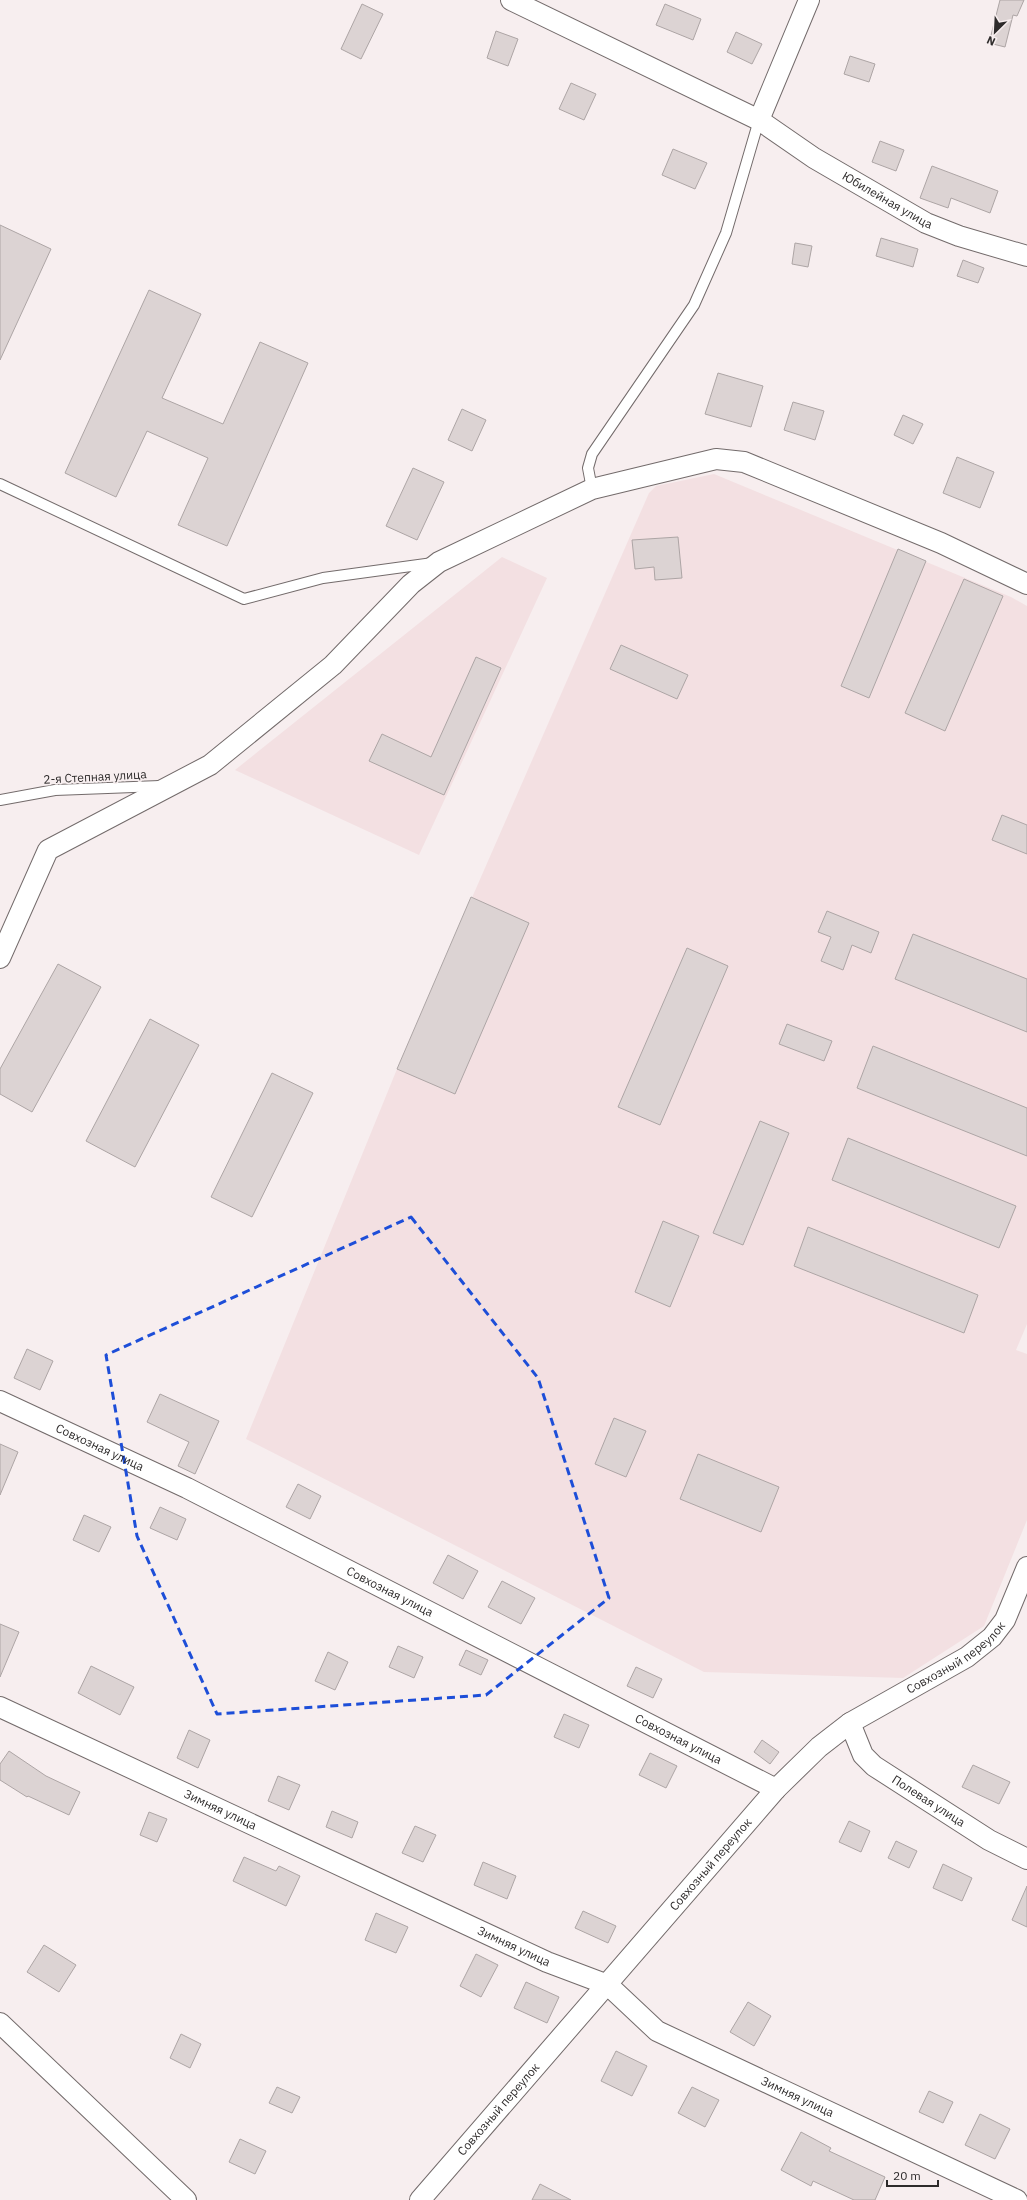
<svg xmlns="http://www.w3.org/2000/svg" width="1027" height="2200" font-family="'IBM Plex Sans',sans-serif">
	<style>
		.built { fill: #f3e0e2 }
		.building { fill: #dcd3d3; stroke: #ada5a5 }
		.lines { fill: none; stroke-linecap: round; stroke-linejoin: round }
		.service-casing { stroke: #736b6b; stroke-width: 12 }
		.minor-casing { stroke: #736b6b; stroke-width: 22 }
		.service { stroke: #fff; stroke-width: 10 }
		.minor { stroke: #fff; stroke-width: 20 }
		.marked { fill: none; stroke: #1d4ed8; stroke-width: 3; stroke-dasharray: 8 5; stroke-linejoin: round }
		.labels { text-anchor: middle; stroke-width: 3.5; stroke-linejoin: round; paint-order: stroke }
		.street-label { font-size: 12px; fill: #2e2b2b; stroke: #f7eeef }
	</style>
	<rect width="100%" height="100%" fill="#f7eeef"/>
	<path class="built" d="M714,474L1011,597L1027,606V1324L1016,1350L1027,1354V1520L984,1626L903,1678L704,1672L246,1439L397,1069L649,493L656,486Z
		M502,557L547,578L419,855L235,770Z"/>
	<path class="building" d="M1000,0H1024L1017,16L1013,15L1005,47L989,43Z
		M362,4L383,14L361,59L341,49Z
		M665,4L701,19L693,40L656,25Z
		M496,31L518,39L508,66L487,58Z
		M736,32L762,44L752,64L727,52Z
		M850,56L875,64L869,82L844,74Z
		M571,83L596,94L584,120L559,109Z
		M880,141L904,150L896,171L872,162Z
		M673,149L707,163L695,189L662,175Z
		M932,166L998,191L990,213L951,198L948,208L920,198Z
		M0,225L51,249L0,360Z
		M881,238L918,249L913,267L876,256Z
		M795,243L812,246L808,267L792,264Z
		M963,260L984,268L978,283L957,276Z
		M149,290L201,314L162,398L223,424L260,342L308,363L227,546L178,525L208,458L147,431L116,497L65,473Z
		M718,373L763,386L751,427L705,414Z
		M793,402L824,411L815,440L784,430Z
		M462,409L486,420L472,451L448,440Z
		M903,415L923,424L913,444L894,435Z
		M957,457L994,472L980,508L943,493Z
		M413,468L444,482L417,540L386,526Z
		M678,537L682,578L655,580L654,567L635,569L632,540Z
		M898,549L926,561L869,698L841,686Z
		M964,579L1003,596L945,731L905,713Z
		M621,645L688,675L677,699L610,669Z
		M476,657L501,668L444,795L369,761L382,734L431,757Z
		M1002,815L1027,825V854L992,840Z
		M471,897L529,923L455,1094L397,1069Z
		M827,911L879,932L871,953L852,945L843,970L821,961L831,937L818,932Z
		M913,934L1027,979V1032L895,979Z
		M687,948L728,966L660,1125L618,1107Z
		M58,964L101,987L32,1112L0,1094V1069Z
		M150,1019L199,1045L135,1167L86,1141Z
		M787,1024L832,1041L824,1061L779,1044Z
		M873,1046L1027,1108V1156L857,1088Z
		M272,1073L313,1093L252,1217L211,1197Z
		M760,1121L789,1133L743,1245L713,1233Z
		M848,1138L1016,1206L999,1248L832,1180Z
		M663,1221L699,1236L670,1307L635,1292Z
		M808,1227L978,1295L964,1333L794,1266Z
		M27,1349L53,1361L40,1390L14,1378Z
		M160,1394L219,1421L195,1474L178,1466L189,1442L147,1422Z
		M614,1418L646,1431L626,1477L595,1464Z
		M0,1444L18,1452L0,1495Z
		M698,1454L779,1487L761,1532L680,1499Z
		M298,1484L321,1496L310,1519L286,1507Z
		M160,1507L186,1519L177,1540L150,1528Z
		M84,1515L111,1527L99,1552L73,1540Z
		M448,1555L478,1571L463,1599L433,1583Z
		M502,1581L535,1598L521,1624L488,1607Z
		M0,1624L19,1632L0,1677Z
		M398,1646L423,1657L414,1678L389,1667Z
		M466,1650L488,1660L481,1675L459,1665Z
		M328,1652L348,1662L335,1690L315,1681Z
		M91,1666L134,1687L120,1715L78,1693Z
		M636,1667L662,1679L653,1698L627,1686Z
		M564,1714L589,1725L579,1748L554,1737Z
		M189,1730L210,1740L198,1768L177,1758Z
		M762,1740L779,1752L770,1764L754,1752Z
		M9,1751L46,1776L80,1792L69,1815L28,1796L27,1797L0,1780V1764Z
		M650,1753L677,1766L666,1788L639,1775Z
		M973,1765L1010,1782L999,1804L962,1787Z
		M278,1776L300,1785L289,1810L268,1801Z
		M332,1811L358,1822L352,1838L326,1827Z
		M149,1812L167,1819L157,1842L140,1835Z
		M849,1821L870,1831L861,1852L839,1842Z
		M415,1826L436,1835L423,1862L402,1853Z
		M896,1841L917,1851L909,1868L888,1858Z
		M244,1857L276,1871L279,1866L300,1876L286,1906L233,1881Z
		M483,1862L516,1876L507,1899L474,1885Z
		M943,1864L972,1878L962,1901L933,1888Z
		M1027,1886V1927L1012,1920Z
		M583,1911L616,1926L608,1943L575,1928Z
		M376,1913L408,1927L396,1953L365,1940Z
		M44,1945L76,1965L59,1992L27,1972Z
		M476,1954L498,1965L481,1997L460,1986Z
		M526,1982L559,1997L547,2023L514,2008Z
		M748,2002L771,2016L754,2046L730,2032Z
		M181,2034L201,2044L190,2068L170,2058Z
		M616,2051L647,2066L632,2096L601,2081Z
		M277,2087L300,2097L292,2113L269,2103Z
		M692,2087L719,2100L705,2127L678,2113Z
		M929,2091L953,2102L943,2123L919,2112Z
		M980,2114L1010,2129L995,2159L965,2145Z
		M801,2132L831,2148L829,2151L885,2177L875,2200H854L813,2181L811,2186L781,2170Z
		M240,2139L266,2151L255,2174L229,2162Z
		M540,2184L571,2200H532Z"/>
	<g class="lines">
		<defs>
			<path id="service" d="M0,484L244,599L323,578L433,563
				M592,489L588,468L592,454L694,305L726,233L759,120
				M0,800L55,790L160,786"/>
			<g id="minor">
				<path id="s1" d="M511,0L759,120L814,158L926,223L959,236L1027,256"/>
				<path d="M759,120L809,0"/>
				<path d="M0,958L48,850L210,765L333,665L411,584L439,562L592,489L716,459L744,462L941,543L1027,584"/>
				<path id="s2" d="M0,1401L187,1488L776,1789"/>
				<path id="s3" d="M0,1707L547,1962L608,1985L657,2031L1017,2200"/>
				<path id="s4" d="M850,1723L863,1755L874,1766L989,1840L1027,1859"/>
				<path d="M0,2023L186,2200"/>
				<path id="s5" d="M420,2200L776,1789L819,1747L850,1723L967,1657L992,1637L1005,1620L1027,1567"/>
			</g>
		</defs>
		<use href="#service" class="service-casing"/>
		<use href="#minor" class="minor-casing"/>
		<use href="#service" class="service"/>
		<use href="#minor" class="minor"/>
	</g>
	<path class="marked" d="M411,1217L538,1378L609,1598L486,1695L217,1714L137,1536L106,1355Z"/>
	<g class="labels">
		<g class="street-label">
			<text dy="4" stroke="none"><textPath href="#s1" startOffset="427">Юбилейная улица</textPath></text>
			<text transform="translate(95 777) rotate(-3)" y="4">2-я Степная улица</text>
			<text dy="4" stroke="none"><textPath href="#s2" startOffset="110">Совхозная улица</textPath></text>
			<text dy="4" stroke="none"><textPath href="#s2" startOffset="434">Совхозная улица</textPath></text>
			<text dy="4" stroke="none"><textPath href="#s5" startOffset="768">Совхозный переулок</textPath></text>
			<text dy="4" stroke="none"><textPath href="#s2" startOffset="758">Совхозная улица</textPath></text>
			<text dy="4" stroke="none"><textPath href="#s4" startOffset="115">Полевая улица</textPath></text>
			<text dy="4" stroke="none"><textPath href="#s3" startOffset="243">Зимняя улица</textPath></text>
			<text dy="4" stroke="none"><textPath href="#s5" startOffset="444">Совхозный переулок</textPath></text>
			<text dy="4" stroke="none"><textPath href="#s3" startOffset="567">Зимняя улица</textPath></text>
			<text dy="4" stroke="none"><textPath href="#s3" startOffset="891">Зимняя улица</textPath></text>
			<text dy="4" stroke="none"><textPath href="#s5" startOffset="120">Совхозный переулок</textPath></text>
		</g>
	</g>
	<g transform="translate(995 32) rotate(204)" stroke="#f7eeef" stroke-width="3" paint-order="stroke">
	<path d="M0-3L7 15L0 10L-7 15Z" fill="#2e2b2b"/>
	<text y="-6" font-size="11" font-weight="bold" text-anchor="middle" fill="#2e2b2b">N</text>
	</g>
	<path d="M887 2180v6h51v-6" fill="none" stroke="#2e2b2b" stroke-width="2"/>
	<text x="893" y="2180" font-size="12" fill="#2e2b2b" stroke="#f7eeef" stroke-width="3" paint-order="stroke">20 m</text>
</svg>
